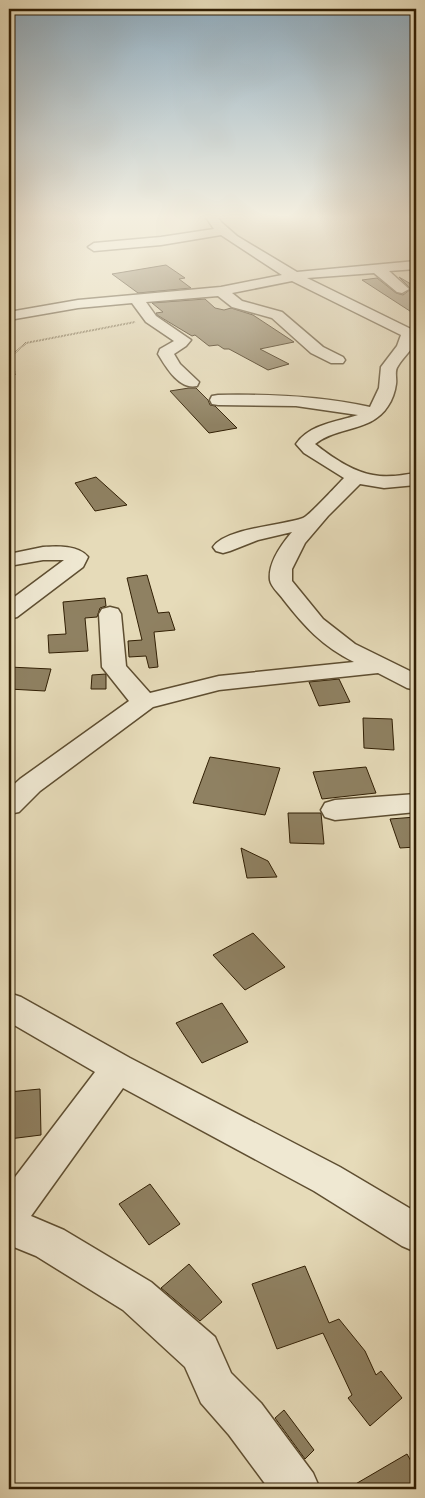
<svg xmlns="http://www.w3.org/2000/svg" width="425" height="1498" font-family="'IM FELL French Canon',serif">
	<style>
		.building { fill: #8f8162; stroke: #311f04 }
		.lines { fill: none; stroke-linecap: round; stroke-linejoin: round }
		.minor-casing { stroke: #5e4e31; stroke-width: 3 }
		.path { stroke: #311f04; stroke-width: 2; stroke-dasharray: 0.5 1; stroke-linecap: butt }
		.minor { fill: #efe8d2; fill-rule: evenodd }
	</style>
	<rect width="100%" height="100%" fill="#e6dbb9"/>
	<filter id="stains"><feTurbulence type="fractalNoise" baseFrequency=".004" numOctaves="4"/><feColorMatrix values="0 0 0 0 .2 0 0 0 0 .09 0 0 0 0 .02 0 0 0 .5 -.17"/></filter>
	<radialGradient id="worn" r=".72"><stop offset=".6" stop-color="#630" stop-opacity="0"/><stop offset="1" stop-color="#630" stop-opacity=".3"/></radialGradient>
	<path class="building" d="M166,265L185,278L179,279L191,288L138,293L112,274Z
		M399,277L416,287V315L362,280L377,278L396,293L403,295L411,289Z
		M205,299L215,308L224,310L231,308L253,315L294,342L260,349L289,364L268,370L229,349H224L218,345L209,346L195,335L192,336L157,315L156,313L163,312L152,303Z
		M189,388H196L208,400L210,405L215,406L237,428L209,433L170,391Z
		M96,477L127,505L95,511L75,483Z
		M147,575L158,613L169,612L175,630L154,632L158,667L149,668L146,656L129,657L128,641L142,640L127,578Z
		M105,598L106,606L100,608L97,617L85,618L88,651L49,653L48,635L66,634L63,602Z
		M9,667L51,669L45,691L9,689Z
		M106,674V689H91L92,675Z
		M339,679L350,702L319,706L309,682Z
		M363,718L392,719L394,750L364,748Z
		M210,757L280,768L265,815L193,803Z
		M366,767L376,793L322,799L313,772Z
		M288,813H321L324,844L290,843Z
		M416,817V847L400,848L390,819Z
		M241,848L268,861L277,877L247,878Z
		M253,933L285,967L245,990L213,955Z
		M222,1003L248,1042L202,1063L176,1023Z
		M40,1089L41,1135L9,1139V1092Z
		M150,1184L180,1224L149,1245L119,1204Z
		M189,1264L222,1302L200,1321L161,1288Z
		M305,1266L329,1323L339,1319L365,1351L376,1375L381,1371L402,1398L370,1426L348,1398L352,1395L323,1333L277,1349L252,1284Z
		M284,1410L314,1450L305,1459L275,1418Z
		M407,1454L416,1470V1489H347Z"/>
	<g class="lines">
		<defs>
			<path id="minor" d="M205,216H217L221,222L237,236L297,272L416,261V269L389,271L409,289L402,293L397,292L374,273L307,278L413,330C422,343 404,355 398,366C394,371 397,378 396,384C395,392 392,400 388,406C372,432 337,426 315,444C330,456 353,472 373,475C388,478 402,475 416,473V485L384,488L360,484L328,516L305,543L292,569V581L323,619L355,644L416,674V690L407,688L378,673L219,690L153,707L40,791L19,812L9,814V789L20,779L129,701L102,667L99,614L102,609L110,607L118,609L121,614L126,666L150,693L219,676L354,662C322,646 304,626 283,599C279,593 271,587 270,580C268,563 281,545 292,532L258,540L230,551L223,553L216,551L213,547C226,528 281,526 303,518C310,515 336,486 344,478L304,453L296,444C310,424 336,422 358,415L296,406L218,405L212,404L210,400L212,396L218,395C269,394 320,396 370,407L379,388L381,367L397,346L401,335L292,281L232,293L242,301L282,312L323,347L343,357L345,360L343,363H331L311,353L272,318L232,307L218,296L146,302L156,316L191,340L186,346L174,354L180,364L199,382L197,386C179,390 166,367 158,354L160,349L174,341L146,322L132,303L78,308L9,320V312L78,300L221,287L282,275L221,235L161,245L94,251L88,247L94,243L161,237L214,229Z
				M43,547C57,546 79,545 88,557L83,567L17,617L9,619V601L64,560H43L9,566V554Z
				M416,794V812L335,820L325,817L321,810L325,803L335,800Z
				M9,993L21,997L130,1058L340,1167L416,1212V1252L402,1246L314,1191L123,1088L31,1216L64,1230L151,1282L215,1337L231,1373L261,1403L313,1473L320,1489H269L229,1435L201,1403L185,1367L123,1310L36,1256L9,1245V1185L95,1072L9,1022Z"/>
		</defs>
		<use href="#minor" class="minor-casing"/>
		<path class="path" d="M15,375L11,356L26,343L135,322"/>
		<use href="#minor" class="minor"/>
	</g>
	<linearGradient id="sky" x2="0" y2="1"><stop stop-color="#8eaabc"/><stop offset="0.51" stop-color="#f4efe0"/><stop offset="1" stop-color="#f4efe0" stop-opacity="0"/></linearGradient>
	<rect width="425" height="425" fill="url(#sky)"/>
	<rect width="425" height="1498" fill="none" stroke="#e6dbb9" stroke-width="30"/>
	<rect x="10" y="10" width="405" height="1478" fill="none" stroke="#311f04" stroke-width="2.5"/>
	<rect x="15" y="15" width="395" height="1468" fill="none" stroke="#311f04"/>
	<rect width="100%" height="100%" filter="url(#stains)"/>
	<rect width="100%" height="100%" fill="url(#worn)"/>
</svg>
